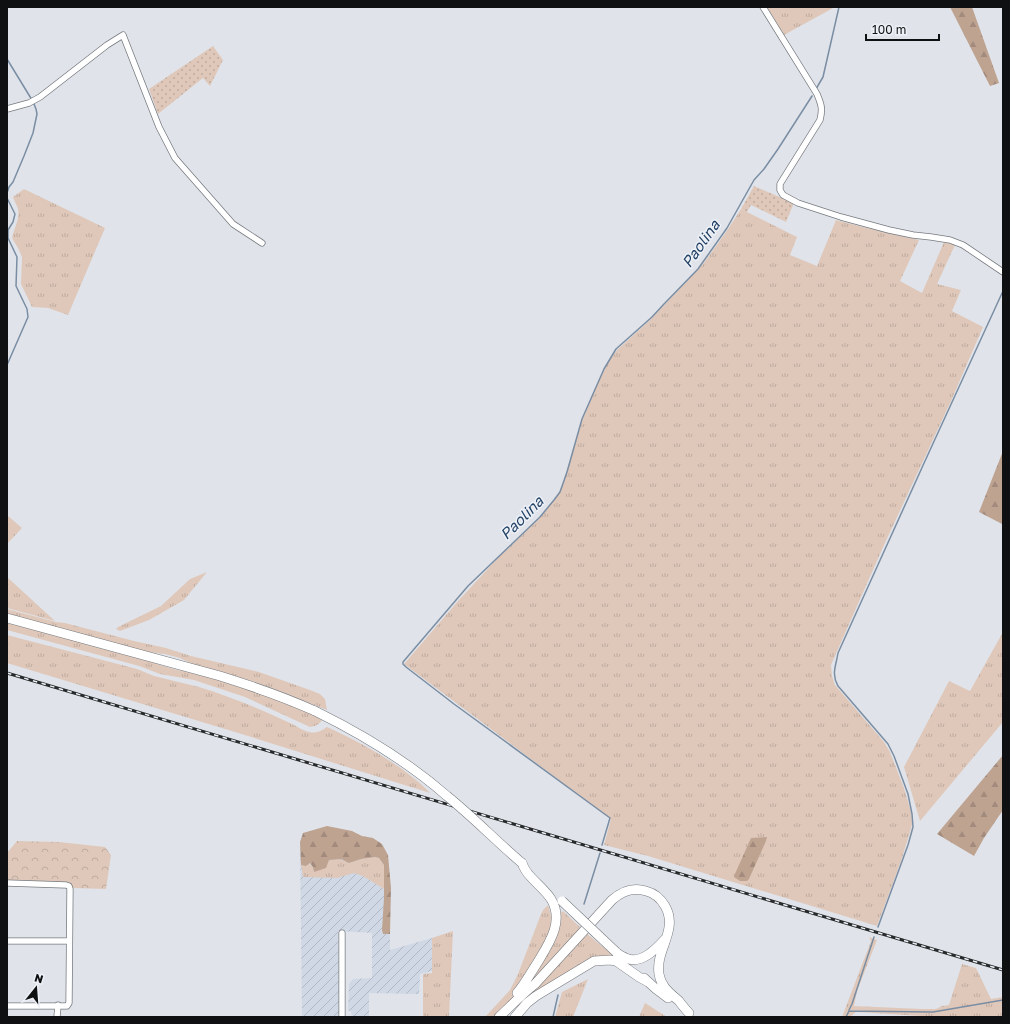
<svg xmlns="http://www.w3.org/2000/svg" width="1010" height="1024" font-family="'Golos Text',sans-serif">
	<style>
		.industrial { fill: url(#industrial-furrows) }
		.grass { fill: url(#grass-tufts) }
		.forest { fill: url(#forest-firs) }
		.park { fill: url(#park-crowns) }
		.garden { fill: url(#garden-dots) }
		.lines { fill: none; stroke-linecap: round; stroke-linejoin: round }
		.stream { stroke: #7a8da3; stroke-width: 1.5 }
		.minor-casing { stroke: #767a7f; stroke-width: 7 }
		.trunk-casing { stroke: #767a7f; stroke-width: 10 }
		.minor { stroke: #fff; stroke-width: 5.5 }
		.trunk { stroke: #fff; stroke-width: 9 }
		.rail-casing { stroke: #27292a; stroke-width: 3 }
		.rail { stroke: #edf1f7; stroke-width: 1.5; stroke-dasharray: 4.5; stroke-linecap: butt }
		.trunk-bridge-casing { stroke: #767a7f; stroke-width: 10; stroke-linecap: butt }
		.trunk-bridge { stroke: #fff; stroke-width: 9 }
		.labels { text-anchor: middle; stroke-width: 3; stroke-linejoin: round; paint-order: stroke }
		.water-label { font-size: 15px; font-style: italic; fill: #234265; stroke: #edf1f7 }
	</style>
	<defs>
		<pattern id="industrial-furrows" width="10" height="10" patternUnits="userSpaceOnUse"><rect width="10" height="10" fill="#cfd8e4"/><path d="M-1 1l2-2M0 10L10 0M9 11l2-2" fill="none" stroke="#b1b8c3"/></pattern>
		<pattern id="grass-tufts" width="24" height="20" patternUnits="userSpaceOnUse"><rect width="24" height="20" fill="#dfc8ba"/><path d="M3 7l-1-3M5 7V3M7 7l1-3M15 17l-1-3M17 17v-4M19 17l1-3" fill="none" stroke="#beab9f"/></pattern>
		<pattern id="forest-firs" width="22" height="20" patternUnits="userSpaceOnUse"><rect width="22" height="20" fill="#bea391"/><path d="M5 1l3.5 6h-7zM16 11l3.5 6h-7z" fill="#a28b7c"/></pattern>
		<pattern id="park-crowns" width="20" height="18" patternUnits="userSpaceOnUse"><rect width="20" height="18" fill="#dfc8ba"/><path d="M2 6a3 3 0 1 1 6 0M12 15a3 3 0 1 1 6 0" fill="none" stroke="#beab9f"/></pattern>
		<pattern id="garden-dots" width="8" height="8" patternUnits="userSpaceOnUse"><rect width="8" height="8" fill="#dfc8ba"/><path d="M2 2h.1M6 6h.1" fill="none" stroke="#beab9f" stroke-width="1.8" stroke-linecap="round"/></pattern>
	</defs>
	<rect width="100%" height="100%" fill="#e0e4ea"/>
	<path class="industrial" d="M300,842L388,855L390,934V950L432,938V971L420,974L419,994L369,993V1017H352L351,1011H348L349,984L352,980L354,979L372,978V933L338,931L340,1017H302Z"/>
	<path class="grass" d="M767,7H835L784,35Z
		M24,189L105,228L68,315L48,308L32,307L21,284L22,257L18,248L12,238C14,228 20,219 18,209C17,205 14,201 13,197Z
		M741,209L797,237L790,255L817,266L836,220L863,227L919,240L900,281L922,293L944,242L955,245L937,284L961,290L952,311L983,327L951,401L884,545L831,665L832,676L835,685L884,742L890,752L904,788L911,812L912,824L910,832L901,861L877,926L648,856L604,845L611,819L404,664L458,601L498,558L538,520L557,497L563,483L582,421L600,378L609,361L617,350L650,320L703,264L726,232Z
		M7,515L22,528L7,544Z
		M207,572L184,600L149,620L120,631L116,629L118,627L161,606L190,579Z
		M7,577L55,621L7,608Z
		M7,609L56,622L65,623L134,641L166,648L191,656L259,672L310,690L320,694L325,699L327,710L255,682L194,665L180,658L165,654L147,652L7,614Z
		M7,621L147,659L157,664L177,670L191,672L257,690L313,714L322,720C319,725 315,726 310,727L245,697L194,680L160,674L139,666L7,630Z
		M1003,632V722L920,821L904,767L949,681L970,691Z
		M7,635L137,669C143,671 148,674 154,676C169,680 184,683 199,687C232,697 265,711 296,726C308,733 315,736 327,727C353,739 378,752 402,769C412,777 421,783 430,793L235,732L7,663Z
		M375,857L379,858L384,865V889L363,876L354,873L337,878L303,877L301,865L306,866L309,863L313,867L314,872C327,861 332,854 349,863L361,859Z
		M548,905L552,918L551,931L514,997L496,1017H485L510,990L518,974L541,914L543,910Z
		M563,911L582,929L525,990L559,912L560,913Z
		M453,931L449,1017H423V974L432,973V938Z
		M586,933L615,957L596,958L531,994Z
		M869,937L877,940L857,991L854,1006L922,1009H936L942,1006L949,1005L962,964L976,968L991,999L1003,997V1017H936L856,1012L850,1017H842L871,941Z
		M588,979L573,1017H555L562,992Z
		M645,1003L667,1017H639Z"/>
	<path class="forest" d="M950,7H972L999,83L990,86Z
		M1003,451V522L1002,524L979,512Z
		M1003,755V810L984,838L974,856L937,834Z
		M327,826L352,831L362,836L373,838L382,844L388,855L391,888L390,934H383L382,930L384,898V865L379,858L375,857L361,859L349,863L341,859L329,860L326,868L314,872L313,867L310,863L306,866L301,865L300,842L303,833Z
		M767,837L766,841L749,879L747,881H740L734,877V876L751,838Z"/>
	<path class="park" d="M17,841L59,842L105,847L111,855L106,889L73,888L69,882L7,880V853Z"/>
	<path class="garden" d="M213,46L223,60L210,86L203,78L158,114L149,89Z
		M754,186L794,203L786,222L751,205L747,212L741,209Z"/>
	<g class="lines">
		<path class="stream" d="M7,59L32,100
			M816,89L823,77L839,7
			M7,365L28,317L27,309L16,286L17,257L8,238V230L13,222L15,214L7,198V193L9,187L13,182L24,156L33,133L37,114L36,109L34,104
			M602,845L610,818L454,704L406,667L403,664V662L468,586L540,517L554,500L560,492L567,472L582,419L604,369L616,349L652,317L664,304L698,269L727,228L754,180L764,169L778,149L812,96
			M584,904L600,853
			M878,927L908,845L913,827L912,814L908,794L894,756L888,744L838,686C831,674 836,666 838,653L925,461L1003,291
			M849,1010L852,1004L874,937
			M553,1017L558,995
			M846,1017L849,1011L933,1012L1003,1000"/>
		<defs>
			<path id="minor" d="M763,7L817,94C821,104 823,108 820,120L780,184V190L783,195L798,203L841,217L889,230L913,235L931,237L950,240L963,245L1003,272
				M7,109L29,103L40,97L107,45L123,35L159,127L175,158L233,224L262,243
				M7,883L66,885L69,886L70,889L69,1003L67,1006H7
				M342,933V1017
				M7,941H69
				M57,1017L58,1005"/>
			<path id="trunk" d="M7,618L220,676C252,686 284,697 315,711
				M617,953C620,955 623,957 626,958C641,965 656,949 665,939
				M644,978L656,989L668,998
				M517,993C524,985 530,974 536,965C548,945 565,922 551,899C545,890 537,884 530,876C527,873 524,868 522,863
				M499,1017C511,1006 522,994 535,984L612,900C622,891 633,887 646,891C654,893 661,899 665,906C679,930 655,950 659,974C661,987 670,993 679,1001C682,1005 685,1009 689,1013
				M515,1017L527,1003L536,996L594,961L610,960L616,961L639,977L648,982"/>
		</defs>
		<use href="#minor" class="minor-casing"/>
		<use href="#trunk" class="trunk-casing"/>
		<use href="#minor" class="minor"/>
		<use href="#trunk" class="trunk"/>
		<defs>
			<path id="rail" d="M7,673L1003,970"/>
		</defs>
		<use href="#rail" class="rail-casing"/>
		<use href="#rail" class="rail"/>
		<defs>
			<path id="trunk-bridge" d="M315,711C362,734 407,761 447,796C473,817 496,841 522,863
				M562,901L616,952"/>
		</defs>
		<use href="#trunk-bridge" class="trunk-bridge-casing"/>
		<use href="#trunk-bridge" class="trunk-bridge"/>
	</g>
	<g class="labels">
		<g class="water-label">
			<text transform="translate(701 244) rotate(-55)" y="5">Paolina</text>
			<text transform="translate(522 518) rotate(-45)" y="5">Paolina</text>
		</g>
	</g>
	<rect width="1010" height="1024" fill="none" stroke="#0e1011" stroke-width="16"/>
	<g transform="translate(36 988) rotate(17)" stroke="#edf1f7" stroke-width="3" paint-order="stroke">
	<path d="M0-3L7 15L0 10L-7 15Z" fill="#0e1011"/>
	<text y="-6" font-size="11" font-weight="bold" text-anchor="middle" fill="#0e1011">N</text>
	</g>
	<path d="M866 34v6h73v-6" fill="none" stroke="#0e1011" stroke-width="2"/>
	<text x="872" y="34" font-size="12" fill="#0e1011" stroke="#edf1f7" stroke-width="3" paint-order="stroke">100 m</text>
</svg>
